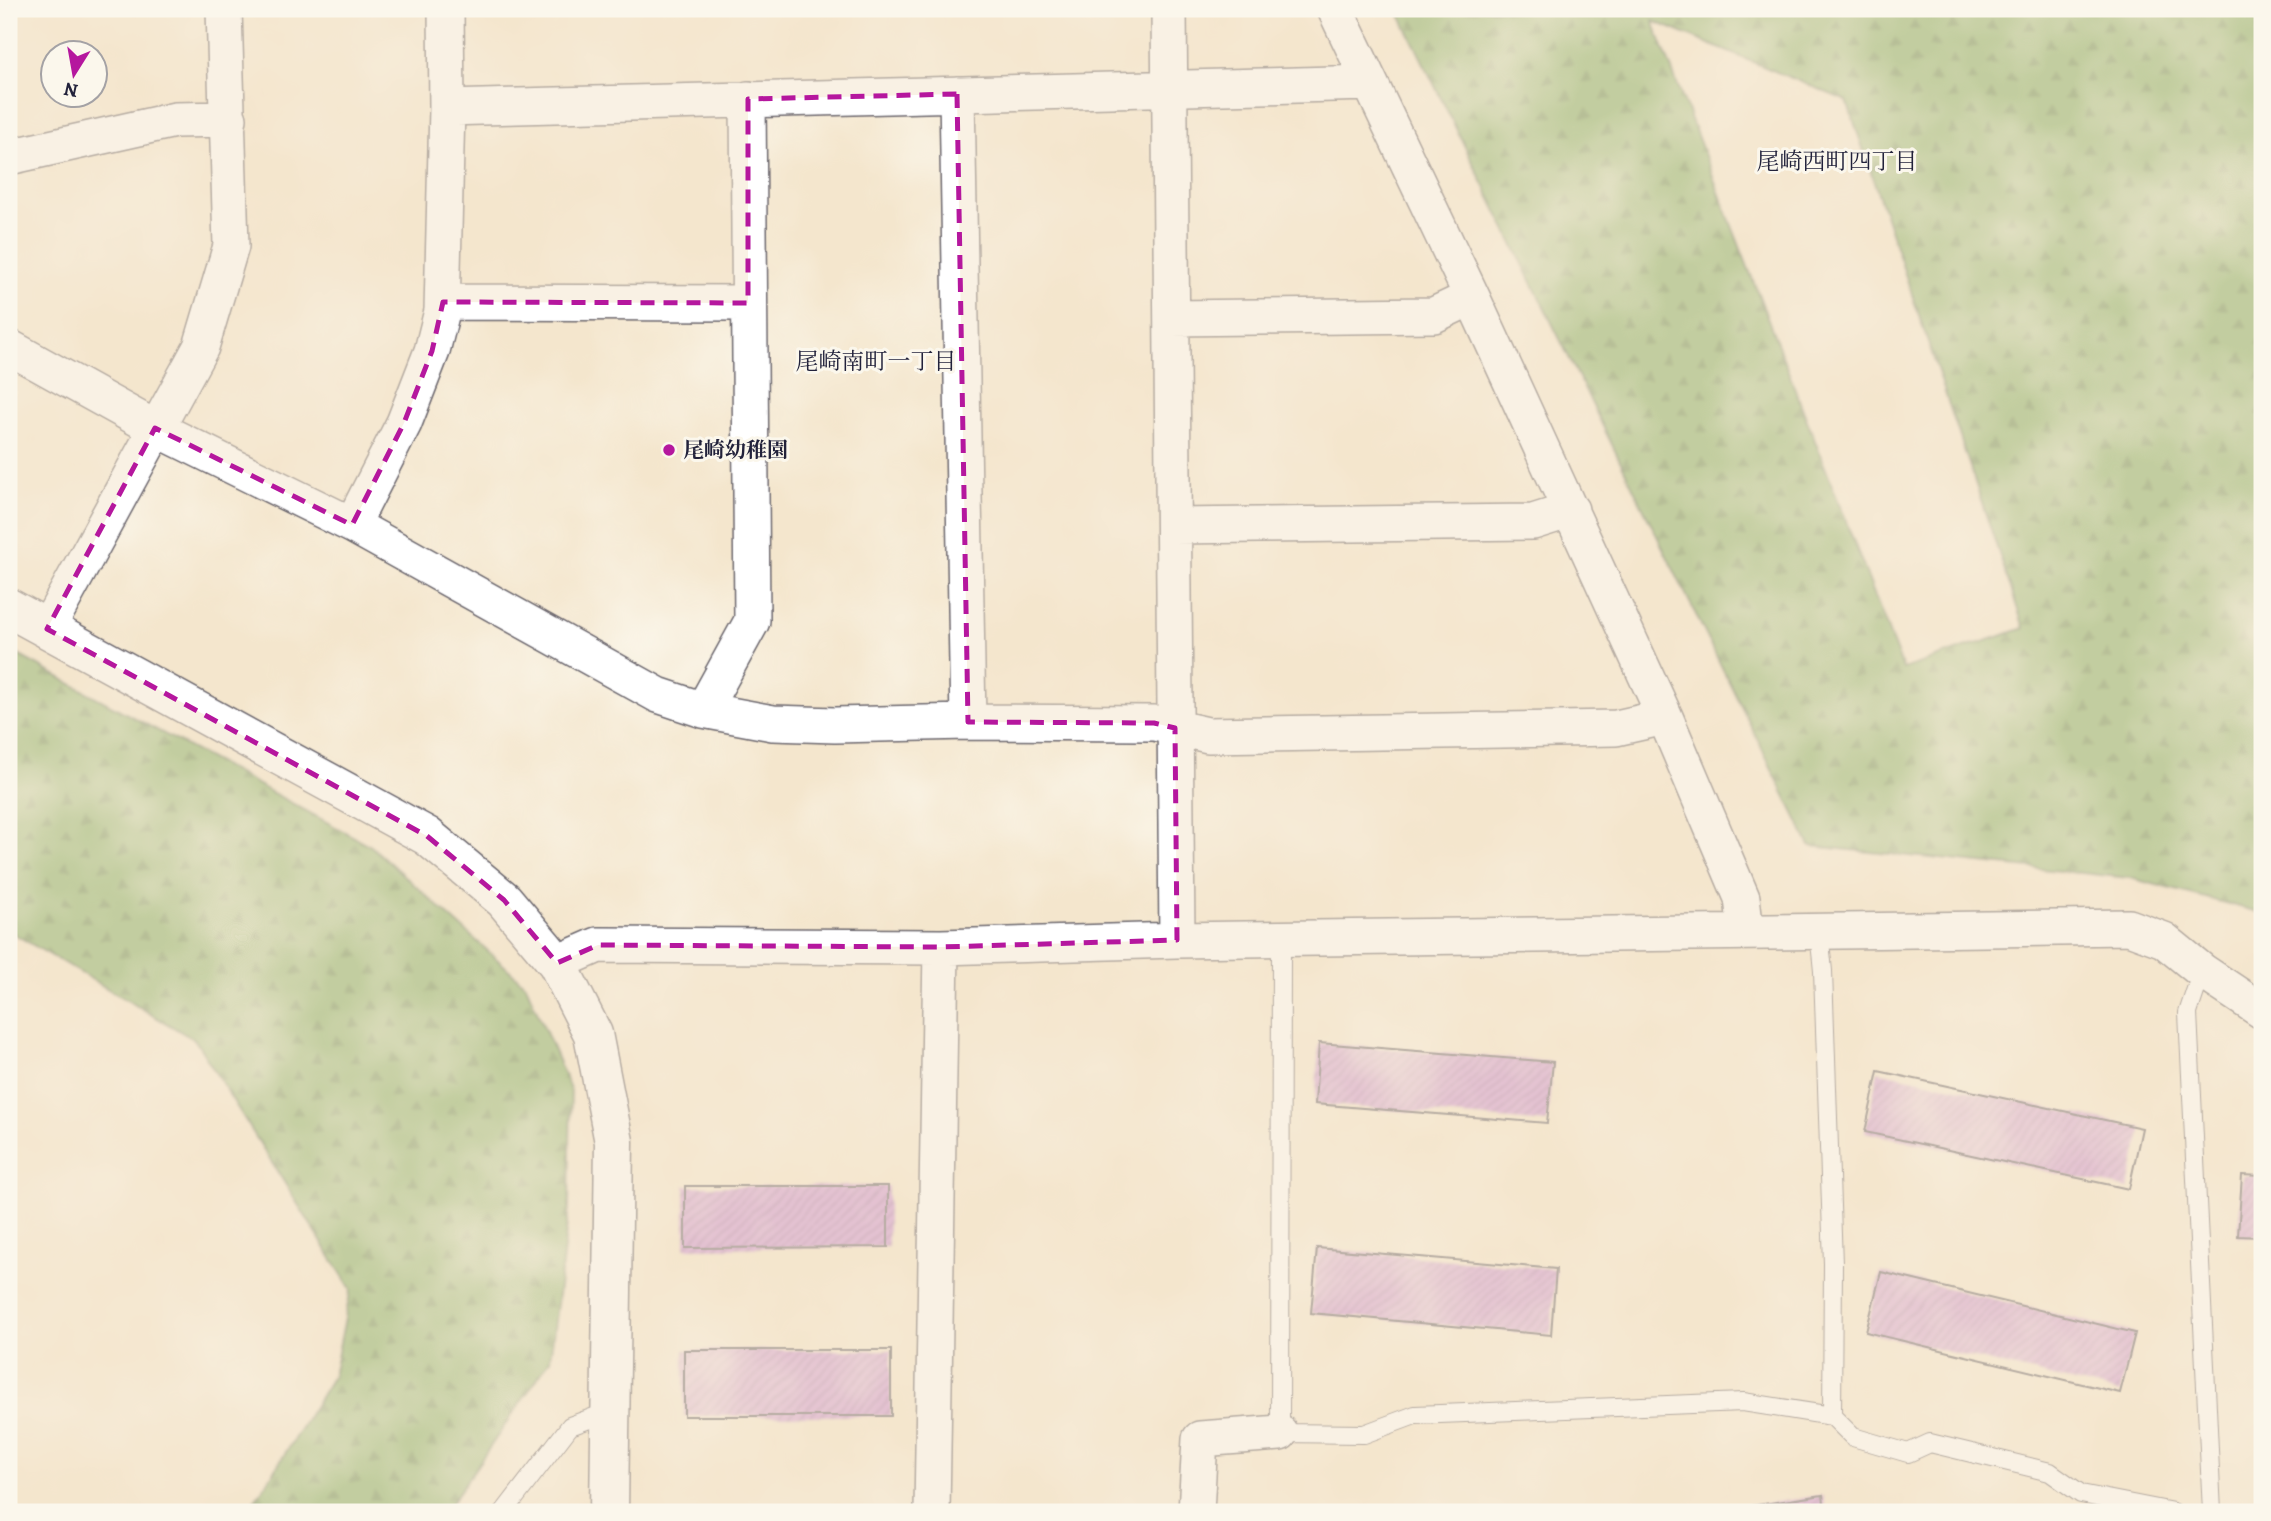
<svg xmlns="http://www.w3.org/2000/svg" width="2271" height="1521" font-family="Alegreya,'Noto Serif JP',serif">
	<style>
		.forest { fill: url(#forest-firs); stroke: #546951; stroke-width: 2; fill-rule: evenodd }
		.building { fill: url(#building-hatch) }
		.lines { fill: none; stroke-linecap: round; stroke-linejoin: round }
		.service-casing { stroke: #6c676e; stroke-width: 20 }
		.minor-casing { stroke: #6c676e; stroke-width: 38 }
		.tertiary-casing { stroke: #6c676e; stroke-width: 41 }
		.service { stroke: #fff; stroke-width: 18 }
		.minor { stroke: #fff; stroke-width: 35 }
		.tertiary { stroke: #fff; stroke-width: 38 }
		.marked { fill: none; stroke: #b5179e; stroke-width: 5; stroke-dasharray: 14 9; stroke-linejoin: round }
		.poi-dot { fill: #b5179e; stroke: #fbf7ec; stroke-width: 2.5 }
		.labels { text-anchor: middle; stroke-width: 6; stroke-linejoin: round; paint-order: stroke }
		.poi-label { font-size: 21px; font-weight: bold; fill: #22223b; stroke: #fbf7ec; text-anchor: start }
		.neighbourhood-label { font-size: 23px; fill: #22223b; stroke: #fbf7ec }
	</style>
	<defs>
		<pattern id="forest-firs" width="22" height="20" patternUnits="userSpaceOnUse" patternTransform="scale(1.75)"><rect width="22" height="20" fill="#86b067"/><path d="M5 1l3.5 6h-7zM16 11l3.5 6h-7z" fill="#6d8f56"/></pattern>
		<pattern id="building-hatch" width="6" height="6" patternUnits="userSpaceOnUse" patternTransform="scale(1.75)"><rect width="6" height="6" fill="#d096d6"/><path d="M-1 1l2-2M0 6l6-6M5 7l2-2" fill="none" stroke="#a87aaf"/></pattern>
	</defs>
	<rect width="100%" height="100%" fill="#fbf7ec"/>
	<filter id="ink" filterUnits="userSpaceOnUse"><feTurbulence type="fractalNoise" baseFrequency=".0143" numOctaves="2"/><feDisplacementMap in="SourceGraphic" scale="14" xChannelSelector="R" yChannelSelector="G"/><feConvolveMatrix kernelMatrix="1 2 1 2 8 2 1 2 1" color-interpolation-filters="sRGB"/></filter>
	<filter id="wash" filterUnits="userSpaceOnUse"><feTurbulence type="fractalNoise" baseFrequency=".00686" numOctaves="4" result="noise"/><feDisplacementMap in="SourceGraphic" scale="28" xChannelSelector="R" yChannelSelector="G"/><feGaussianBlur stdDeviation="1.57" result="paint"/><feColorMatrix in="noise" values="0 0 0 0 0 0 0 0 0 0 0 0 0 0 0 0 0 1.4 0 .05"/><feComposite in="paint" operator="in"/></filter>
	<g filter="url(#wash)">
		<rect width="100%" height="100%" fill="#f4e6cd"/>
		<path class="forest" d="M1397,9H2262V913L2130,878L1810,846ZM1653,21L1847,101L2024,628L1903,669Z
			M9,650L371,846L526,985L571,1091L569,1208L550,1360L445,1512H246L265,1486L333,1376L351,1289L195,1040L9,931Z"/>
		<g id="blocks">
			<path class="building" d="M1319,1043L1553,1062L1547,1123L1315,1104Z
				M1878,1071L2142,1128L2129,1189L1865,1132Z
				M2242,1175L2262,1176V1237L2238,1236Z
				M685,1186H888V1247L685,1248Z
				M1317,1248L1556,1269L1551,1335L1311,1313Z
				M1881,1272L2135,1333L2120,1393L1866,1332Z
				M684,1350H891V1416H684Z
				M1823,1495L1825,1512H1717V1511Z"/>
		</g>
	</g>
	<g filter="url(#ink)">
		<use href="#blocks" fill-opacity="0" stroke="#6c676e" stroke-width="2"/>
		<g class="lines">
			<defs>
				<path id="service" d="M1819,932L1823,971L1833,1264L1832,1416
					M1281,939L1280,1433L1364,1434L1415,1415L1743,1402L1832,1416L1853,1437L1908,1453L1930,1443L2050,1472L2081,1494L2173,1512
					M2202,971L2188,1013L2212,1512
					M504,1512L570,1426L611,1411"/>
				<path id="minor" d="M1169,9L1177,940
					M1335,9L1472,297L1665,717L1742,898L1746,932
					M957,94L968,722
					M447,108L1369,83
					M9,157L175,120L229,119
					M443,302L748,303
					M1172,318L1434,315L1472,297
					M9,347L155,428L352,525L658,695L703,710L773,723L835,725L968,722L1154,723L1208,735L1616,728L1665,717
					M352,525L404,423L432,351L442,311L447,108L446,9
					M1174,526L1533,522L1571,510
					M47,629L201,347L231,246L224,9
					M703,710L752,621L748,99
					M557,963L598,945L941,947L1177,940L2129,927L2164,940L2202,971L2262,1011
					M932,1512L941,947
					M1196,1512L1200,1439L1280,1433"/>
				<path id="tertiary" d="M9,608L427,836L504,900L557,963L593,1034L614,1142L609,1512"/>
			</defs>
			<use href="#service" class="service-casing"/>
			<use href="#minor" class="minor-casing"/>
			<use href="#tertiary" class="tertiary-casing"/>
			<use href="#service" class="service"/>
			<use href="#minor" class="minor"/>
			<use href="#tertiary" class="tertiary"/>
		</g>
	</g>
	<path d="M0 0H2271V1521H0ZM957,94L968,722L1154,723L1175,728L1177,940L941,947L598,945L557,963L504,900L427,836L47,629L155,428L352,525L404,423L432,351L443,302L748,303V99Z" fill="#f4e6cd" fill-opacity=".55" fill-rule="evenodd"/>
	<path class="marked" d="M957,94L968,722L1154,723L1175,728L1177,940L941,947L598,945L557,963L504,900L427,836L47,629L155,428L352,525L404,423L432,351L443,302L748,303V99Z"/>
	<circle class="poi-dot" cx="669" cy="450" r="7"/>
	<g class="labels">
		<g class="poi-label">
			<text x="683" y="457">尾崎幼稚園</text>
		</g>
		<g class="neighbourhood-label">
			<text x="1837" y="169">尾崎西町四丁目</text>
			<text x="876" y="369">尾崎南町一丁目</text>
		</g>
	</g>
	<rect width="2271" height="1521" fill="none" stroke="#fbf7ec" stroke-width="35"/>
	<g transform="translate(74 74) rotate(191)"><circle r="33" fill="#fbf7ec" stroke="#a4a2a5" stroke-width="2"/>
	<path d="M0-5L12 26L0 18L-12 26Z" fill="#b5179e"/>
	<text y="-10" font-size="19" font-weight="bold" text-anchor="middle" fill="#22223b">N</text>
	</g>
</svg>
